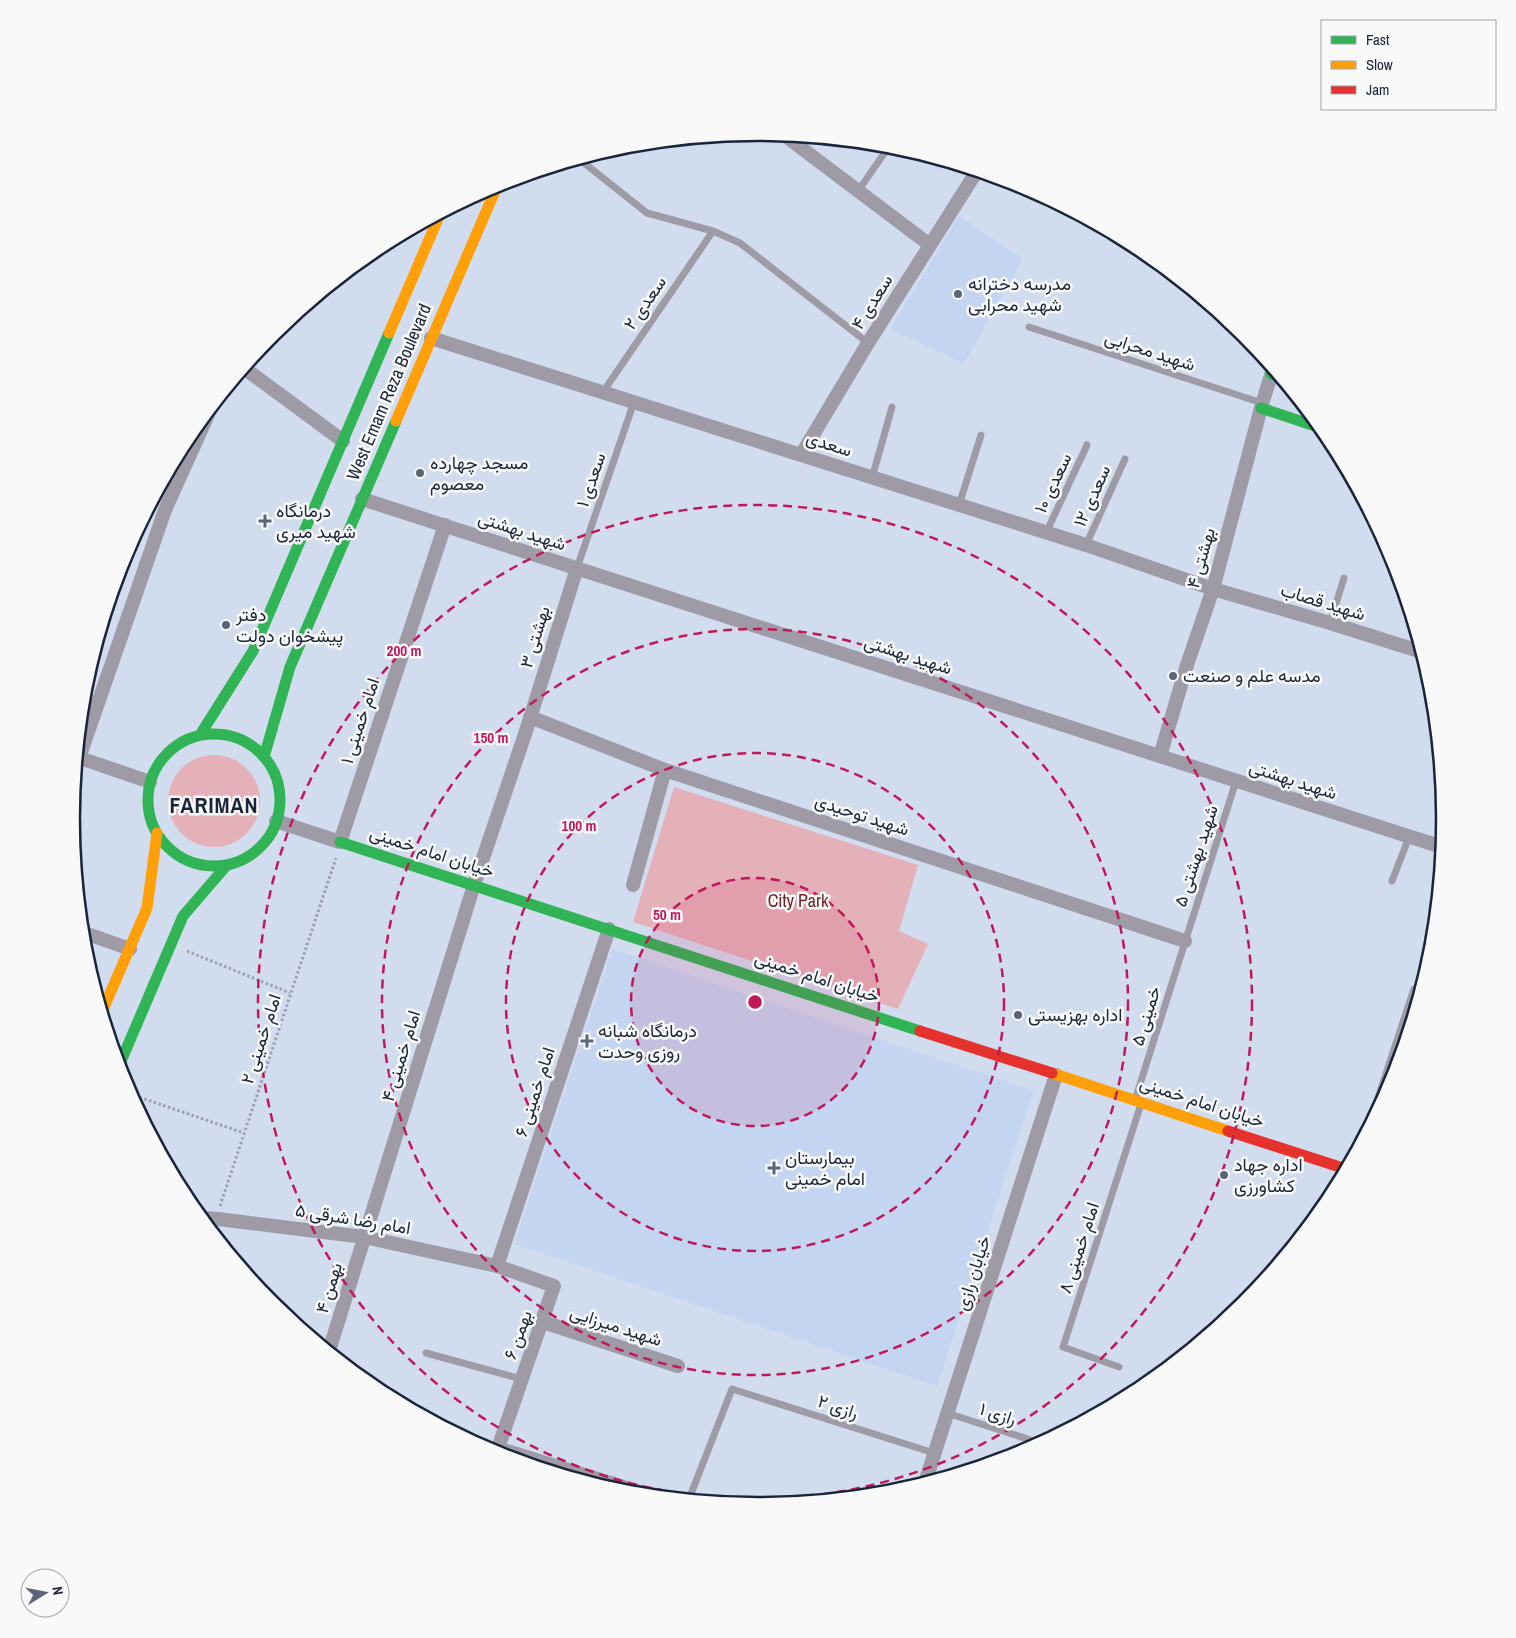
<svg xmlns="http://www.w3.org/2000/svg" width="1516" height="1638" font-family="'Archivo Narrow',Vazirmatn,sans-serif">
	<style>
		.built { fill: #c4d5f2 }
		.green { fill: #e5b1b9 }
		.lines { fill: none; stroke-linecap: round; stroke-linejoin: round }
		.path { stroke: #9fa0ae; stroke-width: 3; stroke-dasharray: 2.5 2.5; stroke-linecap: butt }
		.lane { stroke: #9e9ba7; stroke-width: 7 }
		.street { stroke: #9e9ba7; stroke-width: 14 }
		.fast { stroke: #30b455; stroke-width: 11 }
		.slow { stroke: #ff9f0a; stroke-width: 11 }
		.jam { stroke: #e5322d; stroke-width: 11 }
		.ring { fill: none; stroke: #c2185b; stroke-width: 2.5; stroke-dasharray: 9 6 }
		.poi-dot { fill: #5a657a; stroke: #f9f9f9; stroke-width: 2 }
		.labels { text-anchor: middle; stroke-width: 5; stroke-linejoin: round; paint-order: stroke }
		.poi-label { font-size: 18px; fill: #1a253b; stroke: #f9f9f9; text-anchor: start }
		.street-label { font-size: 18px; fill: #1a253b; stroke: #f9f9f9 }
		.park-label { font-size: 18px; fill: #701d22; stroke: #f9f9f9 }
		.district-label { font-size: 22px; font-weight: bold; letter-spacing: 1px; fill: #1a253b; stroke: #f9f9f9 }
		.rim { fill: none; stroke: #1a253b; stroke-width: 2.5 }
		.centre { fill: #c2185b; stroke: #f9f9f9; stroke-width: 2.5 }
		.ring-label { font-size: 15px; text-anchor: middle; font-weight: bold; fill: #c2185b; stroke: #f9f9f9; stroke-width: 5; stroke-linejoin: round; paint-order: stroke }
	</style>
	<rect width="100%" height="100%" fill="#d2dcef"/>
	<path class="built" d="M959,216L1023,259L964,364L890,329Z
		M612,949L1034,1091L937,1386L514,1244Z"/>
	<path class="green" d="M168 801a46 46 0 1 1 92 0a46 46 0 1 1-92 0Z
		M674,787L918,865L899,931L928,944L898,1009L633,922Z"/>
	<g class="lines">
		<path class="path" d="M187,951L290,993
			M130,1094L244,1133
			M220,1206L336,858"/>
		<path class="lane" d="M579,159L647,213L713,231L740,243L868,343
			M858,191L890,145
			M1029,327L1262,403
			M603,392L713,231
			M872,478L892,407
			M959,505L981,435
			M1046,533L1087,445
			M1086,545L1125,459
			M577,568L634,402
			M1330,623L1344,578
			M1392,881L1409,837
			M1135,1100L1236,781
			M1369,1125L1414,989
			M426,1353L521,1379
			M1119,1367L1063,1347L1141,1104
			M947,1413L1040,1443
			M499,1445L668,1497
			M689,1499L732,1389L934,1453"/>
		<path class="street" d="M784,135L930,245
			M431,338L1086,545L1213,589L1330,623L1422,652
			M244,368L343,441
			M801,455L868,343L977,171
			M362,499L1442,847
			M530,717L665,770L1185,941
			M1160,756L1187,665L1213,589L1262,404L1273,369
			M77,757L150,782
			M79,758L165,510L211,408
			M276,821L340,842L445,525
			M633,885L665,770
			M82,932L130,949
			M202,1218L218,1219L364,1237L497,1266L554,1286L496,1454
			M497,1266L609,929
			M543,1322L678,1366
			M329,1351L474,885L527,728L577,568
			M925,1483L1056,1075"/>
		<path class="fast" d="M1271,374L1280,377
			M1261,408L1321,428
			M148 800a66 66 0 1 1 132 0a66 66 0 1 1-132 0Z
			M200,735L253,651L389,333
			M264,757L290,667L396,421
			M340,842L920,1031
			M119,1066L183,916L227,865"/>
		<path class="slow" d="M389,333L440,214
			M396,421L498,184
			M102,1012L147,908L157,833
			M1052,1073L1228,1131"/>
		<path class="jam" d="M920,1031L1052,1073
			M1228,1131L1346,1169"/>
	</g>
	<circle cx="755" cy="1002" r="124" fill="#c2185b" fill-opacity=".12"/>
	<g class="ring">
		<circle cx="755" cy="1002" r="124"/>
		<circle cx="755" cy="1002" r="249"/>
		<circle cx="755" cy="1002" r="373"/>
		<circle cx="755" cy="1002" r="497"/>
	</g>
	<g class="poi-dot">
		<circle cx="958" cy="294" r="5"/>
		<circle cx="420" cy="473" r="5"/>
		<path d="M262.5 513.5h5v5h5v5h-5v5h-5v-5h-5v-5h5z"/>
		<circle cx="226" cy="625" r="5"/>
		<circle cx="1173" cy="676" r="5"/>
		<circle cx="1018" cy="1015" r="5"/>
		<path d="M584.5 1033.5h5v5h5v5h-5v5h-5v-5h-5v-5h5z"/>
		<path d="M771.5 1160.5h5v5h5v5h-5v5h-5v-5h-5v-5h5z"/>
		<circle cx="1224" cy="1175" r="5"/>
	</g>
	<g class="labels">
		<g class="poi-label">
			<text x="968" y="290">مدرسه دخترانه<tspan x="968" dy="21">شهید محرابی</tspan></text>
			<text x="430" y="469">مسجد چهارده<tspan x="430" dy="21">معصوم</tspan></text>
			<text x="276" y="517">درمانگاه<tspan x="276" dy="21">شهید میری</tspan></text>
			<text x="236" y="621">دفتر<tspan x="236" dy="21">پیشخوان دولت</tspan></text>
			<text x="1183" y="682">مدسه علم و صنعت</text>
			<text x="1028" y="1021">اداره بهزیستی</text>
			<text x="598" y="1037">درمانگاه شبانه<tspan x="598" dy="21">روزی وحدت</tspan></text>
			<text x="785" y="1164">بیمارستان<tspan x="785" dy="21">امام خمینی</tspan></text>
			<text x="1234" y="1171">اداره جهاد<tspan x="1234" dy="21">کشاورزی</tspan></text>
		</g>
		<g class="street-label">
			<text transform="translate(872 302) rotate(-58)" y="6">سعدی ۴</text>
			<text transform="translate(645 303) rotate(-56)" y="6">سعدی ۲</text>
			<text transform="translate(1150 351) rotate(18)" y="6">شهید محرابی</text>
			<text transform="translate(389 392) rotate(-67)" y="6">West Emam Reza Boulevard</text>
			<text transform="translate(829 444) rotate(18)" y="6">سعدی</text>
			<text transform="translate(591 480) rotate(-71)" y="6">سعدی ۱</text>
			<text transform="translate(1053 483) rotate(-65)" y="6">سعدی ۱۰</text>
			<text transform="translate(1092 496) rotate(-66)" y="6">سعدی ۱۲</text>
			<text transform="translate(522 531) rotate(18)" y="6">شهید بهشتی</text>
			<text transform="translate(1201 558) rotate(-74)" y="6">بهشتی ۴</text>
			<text transform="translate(1323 602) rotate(17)" y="6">شهید قصاب</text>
			<text transform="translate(535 637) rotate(-73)" y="6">بهشتی ۳</text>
			<text transform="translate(908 655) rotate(18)" y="6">شهید بهشتی</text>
			<text transform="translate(360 721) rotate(-72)" y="6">امام خمینی ۱</text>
			<text transform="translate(1293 780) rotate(18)" y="6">شهید بهشتی</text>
			<text transform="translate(862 815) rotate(18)" y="6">شهید توحیدی</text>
			<text transform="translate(432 852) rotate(18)" y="6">خیابان امام خمینی</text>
			<text transform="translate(1196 856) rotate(-72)" y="6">شهید بهشتی ۵</text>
			<text transform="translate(817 977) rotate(18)" y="6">خیابان امام خمینی</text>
			<text transform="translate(1146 1016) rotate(-73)" y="6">خمینی ۵</text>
			<text transform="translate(261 1039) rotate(-72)" y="6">امام خمینی ۲</text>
			<text transform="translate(401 1056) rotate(-73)" y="6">امام خمینی ۴</text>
			<text transform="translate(535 1092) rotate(-72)" y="6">امام خمینی ۶</text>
			<text transform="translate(1202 1102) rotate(18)" y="6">خیابان امام خمینی</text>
			<text transform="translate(353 1219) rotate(9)" y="6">امام رضا شرقی ۵</text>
			<text transform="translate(1079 1248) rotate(-72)" y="6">امام خمینی ۸</text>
			<text transform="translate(973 1273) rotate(-72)" y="6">خیابان رازی</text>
			<text transform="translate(329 1288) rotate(-73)" y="6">بهمن ۴</text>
			<text transform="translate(616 1326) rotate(18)" y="6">شهید میرزایی</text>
			<text transform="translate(518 1335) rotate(-70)" y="6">بهمن ۶</text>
			<text transform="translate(838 1407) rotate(18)" y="6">رازی ۲</text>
			<text transform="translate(998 1414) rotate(18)" y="6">رازی ۱</text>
		</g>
		<g class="park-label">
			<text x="798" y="907">City Park</text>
		</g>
		<g class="district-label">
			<text x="214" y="813">FARIMAN</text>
		</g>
	</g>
	<path d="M0 0H1516V1638H0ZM80 819a678 678 0 1 1 1356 0a678 678 0 1 1-1356 0Z" fill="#f9f9f9" fill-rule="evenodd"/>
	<path class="rim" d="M80 819a678 678 0 1 1 1356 0a678 678 0 1 1-1356 0Z"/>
	<circle cx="755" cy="1002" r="8" class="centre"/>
	<g class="ring-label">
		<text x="404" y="656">200 m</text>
		<text x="491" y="743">150 m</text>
		<text x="579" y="831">100 m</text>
		<text x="667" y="920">50 m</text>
	</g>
	<rect x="1321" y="20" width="175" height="90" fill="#f9f9f9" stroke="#a0a4ad"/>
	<rect x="1331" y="36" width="25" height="8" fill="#30b455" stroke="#a0a4ad"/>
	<text x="1366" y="45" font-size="15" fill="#1a253b">Fast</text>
	<rect x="1331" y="61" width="25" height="8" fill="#ff9f0a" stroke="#a0a4ad"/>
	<text x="1366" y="70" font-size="15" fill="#1a253b">Slow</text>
	<rect x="1331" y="86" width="25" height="8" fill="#e5322d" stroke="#a0a4ad"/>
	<text x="1366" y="95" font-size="15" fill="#1a253b">Jam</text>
	<g transform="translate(45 1593) rotate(80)"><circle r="24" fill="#f9f9f9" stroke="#a0a4ad"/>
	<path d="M0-4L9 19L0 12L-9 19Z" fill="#5a657a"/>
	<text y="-8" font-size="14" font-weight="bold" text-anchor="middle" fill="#1a253b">N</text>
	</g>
</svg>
